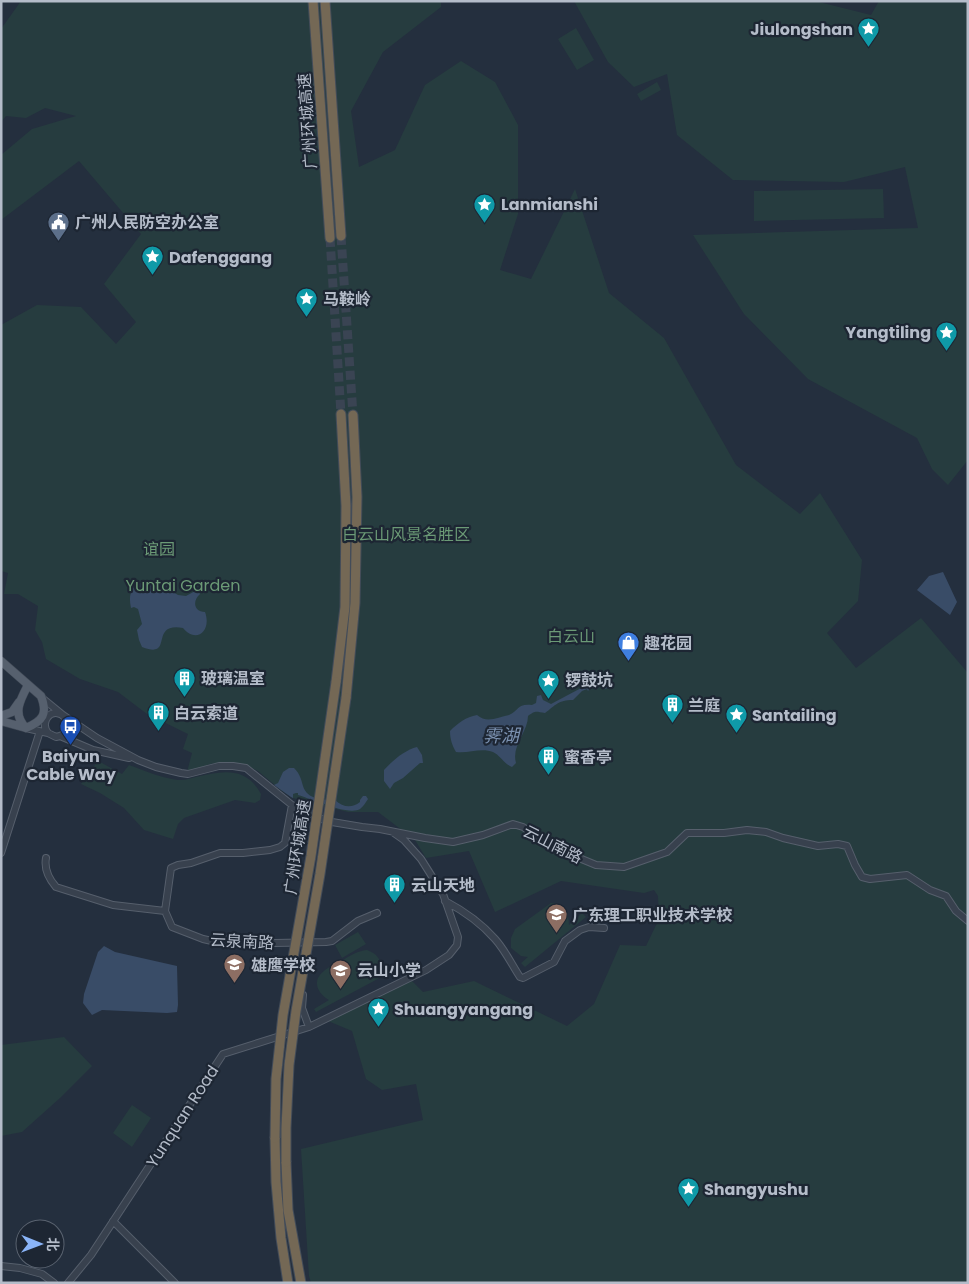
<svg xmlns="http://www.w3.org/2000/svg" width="969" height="1284" font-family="Poppins,'Noto Sans SC',sans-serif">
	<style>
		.green { fill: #263c3f }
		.water { fill: #394c67 }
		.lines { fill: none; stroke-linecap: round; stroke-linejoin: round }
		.highway-tunnel { stroke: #3a4453; stroke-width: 9; stroke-dasharray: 9 4.5; stroke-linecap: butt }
		.minor-casing { stroke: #565f6c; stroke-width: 8 }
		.major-casing { stroke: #414a57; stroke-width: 9 }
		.highway-casing { stroke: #434c59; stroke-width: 11 }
		.minor { stroke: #38414e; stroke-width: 6 }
		.major { stroke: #56606e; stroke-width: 8 }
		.highway { stroke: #746855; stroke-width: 9 }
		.highway-bridge-casing { stroke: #434c59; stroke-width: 11; stroke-linecap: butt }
		.highway-bridge { stroke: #746855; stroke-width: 9 }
		.labels { text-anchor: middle; stroke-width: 4.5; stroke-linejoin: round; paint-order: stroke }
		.poi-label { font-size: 16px; font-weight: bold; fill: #b4bcc9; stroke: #1d2633; text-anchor: start }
		.street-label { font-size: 16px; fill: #b4bcc9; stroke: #1d2633 }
		.park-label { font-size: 16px; fill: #6b9a76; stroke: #1d2633 }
		.water-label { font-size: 18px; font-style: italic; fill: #7c92b1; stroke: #1d2633 }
	</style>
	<rect width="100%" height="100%" fill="#242f3e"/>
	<path class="green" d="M21,1H441V7L383,52L351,111L359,167L395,150L425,85L461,61L495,82L518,125V214L500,270L531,279L575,189L609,293L664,338L736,465L800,514L820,493L862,560L858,601L827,633L856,668L921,618L968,673V1283H311L309,1276L301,1149L423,1120L416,1084L382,1090L366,1079L352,1031L328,1021L412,981L423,992L474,981L567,1026L594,1004L620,945L646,946L659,919L658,896L654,890L644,893L561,881L495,912L469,851L426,858L415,840L378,812H348L293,798L282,791L258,771L250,767L226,762L210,764L196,770L187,772L192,753L183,749L188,734L147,714L118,692L80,679L46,659L42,642L35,630L38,606L18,594H4L8,573L1,571V325L37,305L81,307L116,344L136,322L104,284L141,234L79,161L1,220V155L32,129L76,116L45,108L26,118L6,116L1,122V29Z
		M574,1H815L871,15L879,1H968V460L948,485L932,469L917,438L808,379L744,314L693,235L918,228L905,167L844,182L733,180L677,135L667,74L634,87L608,62Z
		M576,28L594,60L577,70L558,39Z
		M657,82L661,90L641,101L637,94Z
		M883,189L884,218L754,221V191Z
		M97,762H100L122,774L129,765C143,770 166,780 181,780C186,780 191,778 196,777C222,771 246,766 261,794L260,800L255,803L235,800L184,818L178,824L173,839L144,830L124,808L100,793L81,784Z
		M551,903C565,904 569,912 569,925L582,913L586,917L525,967L521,963L528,957L521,956L511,948V938L515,929Z
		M358,932L366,944L342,958L335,945Z
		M367,950C379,955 382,960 380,973L385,970L387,974L316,1012L314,1009L329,1000C318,994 311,981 324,971C328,967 336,964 341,961C350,956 357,951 367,950Z
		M64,1037L92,1066L60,1098L22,1132L1,1136V1045Z
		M132,1105L151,1118L132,1147L113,1133Z"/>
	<path class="water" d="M943,572L957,602L950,615L917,590L929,576Z
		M145,581H154L178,595L186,596L197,590L200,594C192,601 194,612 205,612C212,631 196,644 183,628C148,622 175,660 142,647L139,640L137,630L142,624L138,609L134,607L131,608C128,594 131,586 145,581Z
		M594,683H605L608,686L606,689L600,686L591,687L588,691L587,689L582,691L573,700C558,700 556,705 545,713C536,712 536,710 528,716C528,732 511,746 516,763L512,767C504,764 501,756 493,752C481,747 468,754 456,752C452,745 450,739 450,731C458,723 466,717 477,715C487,724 498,717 509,715C519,710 518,703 532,705L536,703L537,696L541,695L543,700L551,704L583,687Z
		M417,747L422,755L423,763H420L403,778L394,783L390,789L384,781V770C393,760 405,750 417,747Z
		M289,768H294C300,774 301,779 303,786C307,800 324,800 335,800C343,807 351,809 360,802V800L363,796H366L368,799C366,802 363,807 360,809C354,813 334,809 328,804C317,805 308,797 298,795V793H296L293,794V798L291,797L274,785L278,783L283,772Z
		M104,946L115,952L177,966L178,1005L177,1012L167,1013L102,1010L92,1015L83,1003L84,994L98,952Z"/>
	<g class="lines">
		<path class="highway-tunnel" d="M341,236L353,415
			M330,238L341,414"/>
		<defs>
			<path id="minor" d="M41,697L63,715L97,738L138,760L156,767L181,773L188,774L219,766H233L246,768L292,805L326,821L362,827L380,829L425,838L453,842L483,835L513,824L523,827L555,848L596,865L624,867L667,852L687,833H724L747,830L766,832L783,838L818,846L838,844L847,846L855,865L862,877L870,879L907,875L930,890L946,896L956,911L968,921
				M26,728L48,733L56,737L60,736L93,750L129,758
				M48,733C45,729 43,724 47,718C57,703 81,726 60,736
				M1,853L40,731
				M46,858C44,869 49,879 56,887L113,905L165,911L172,927L203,939L212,941L231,939L275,943L326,942L332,941L358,921L377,913
				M445,901C464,911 481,923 495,939C505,950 512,965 520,977L523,978L554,962L565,941L580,930L589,927L604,928
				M165,911L171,868L178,865L191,863L220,853H243L270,850L280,847L285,843L292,805
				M303,995L302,1008L309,1027
				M113,1221L175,1283
				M1,1266L20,1268L42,1274L54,1283
				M68,1283L91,1255L223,1054L309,1027L426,970L449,955L457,945L458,937L443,894L421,859L404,840L394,833"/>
			<path id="major" d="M1,661L41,696C48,714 43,721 26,728
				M1,716L12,712L19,702
				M1,721L26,728
				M26,728C12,714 20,700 28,685"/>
			<path id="highway" d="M313,1L330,238
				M325,1L341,236
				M336,682L345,607L346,506L341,414
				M346,698L355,603L357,497L353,415
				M275,1138L276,1182L281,1238L288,1283
				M286,1162L288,1210L301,1283"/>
		</defs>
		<use href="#minor" class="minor-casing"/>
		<use href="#major" class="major-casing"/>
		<use href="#highway" class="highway-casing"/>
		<use href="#minor" class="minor"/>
		<use href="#major" class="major"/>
		<use href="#highway" class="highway"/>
		<defs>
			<path id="highway-bridge" d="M275,1138L276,1079L283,1015L311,856L336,682
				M286,1162V1128L289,1065L296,1011L320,874L346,698"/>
		</defs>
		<use href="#highway-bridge" class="highway-bridge-casing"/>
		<use href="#highway-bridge" class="highway-bridge"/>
	</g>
	<defs>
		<symbol id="sight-pin" viewBox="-11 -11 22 30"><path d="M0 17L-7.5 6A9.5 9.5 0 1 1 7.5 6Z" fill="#0f9aa8" stroke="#1d2633"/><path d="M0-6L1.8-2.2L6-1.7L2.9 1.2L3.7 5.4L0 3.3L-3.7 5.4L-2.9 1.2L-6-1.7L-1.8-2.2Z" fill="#fff"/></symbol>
		<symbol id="civic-pin" viewBox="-11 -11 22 30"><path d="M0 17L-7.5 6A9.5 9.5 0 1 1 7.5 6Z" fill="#5c6f8a" stroke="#1d2633"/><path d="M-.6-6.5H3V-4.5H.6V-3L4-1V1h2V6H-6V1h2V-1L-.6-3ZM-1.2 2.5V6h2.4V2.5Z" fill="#fff"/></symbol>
		<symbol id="shop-pin" viewBox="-11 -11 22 30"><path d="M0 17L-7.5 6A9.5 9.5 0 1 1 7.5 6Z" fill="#3f7fe0" stroke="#1d2633"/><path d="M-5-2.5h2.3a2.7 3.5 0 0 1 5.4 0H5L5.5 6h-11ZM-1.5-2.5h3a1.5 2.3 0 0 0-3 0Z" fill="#fff"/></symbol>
		<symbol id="building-pin" viewBox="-11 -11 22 30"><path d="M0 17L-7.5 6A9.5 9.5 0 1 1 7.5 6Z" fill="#0f9aa8" stroke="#1d2633"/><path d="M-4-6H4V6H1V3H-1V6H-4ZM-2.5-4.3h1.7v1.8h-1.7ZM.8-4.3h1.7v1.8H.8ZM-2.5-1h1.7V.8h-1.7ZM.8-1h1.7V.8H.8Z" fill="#fff"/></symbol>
		<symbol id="bus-pin" viewBox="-11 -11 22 30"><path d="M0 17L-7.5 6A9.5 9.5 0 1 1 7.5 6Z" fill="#1a4fb4" stroke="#1d2633"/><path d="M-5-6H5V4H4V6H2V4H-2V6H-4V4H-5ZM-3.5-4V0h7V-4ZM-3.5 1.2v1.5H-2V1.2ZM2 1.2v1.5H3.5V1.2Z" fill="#fff"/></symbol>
		<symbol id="school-pin" viewBox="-11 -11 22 30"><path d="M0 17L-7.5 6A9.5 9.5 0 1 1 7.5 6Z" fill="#8d6e63" stroke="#1d2633"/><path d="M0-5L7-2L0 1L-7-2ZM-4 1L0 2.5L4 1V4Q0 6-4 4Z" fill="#fff"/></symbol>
	</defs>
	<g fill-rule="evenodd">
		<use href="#sight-pin" x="856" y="16" width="25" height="34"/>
		<use href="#sight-pin" x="472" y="192" width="25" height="34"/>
		<use href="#civic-pin" x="46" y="210" width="25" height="34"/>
		<use href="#sight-pin" x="140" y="244" width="25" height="34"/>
		<use href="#sight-pin" x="294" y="286" width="25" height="34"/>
		<use href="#sight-pin" x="934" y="320" width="25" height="34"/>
		<use href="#shop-pin" x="616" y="630" width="25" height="34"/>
		<use href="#building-pin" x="172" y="666" width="25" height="34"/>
		<use href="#sight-pin" x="536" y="668" width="25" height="34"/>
		<use href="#building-pin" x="660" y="692" width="25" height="34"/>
		<use href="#building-pin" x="146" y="700" width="25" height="34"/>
		<use href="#sight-pin" x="724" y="702" width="25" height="34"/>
		<use href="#bus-pin" x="58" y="714" width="25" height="34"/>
		<use href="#building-pin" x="536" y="744" width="25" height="34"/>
		<use href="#building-pin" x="382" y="872" width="25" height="34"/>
		<use href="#school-pin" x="544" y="902" width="25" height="34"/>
		<use href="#school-pin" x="222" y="952" width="25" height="34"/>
		<use href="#school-pin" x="328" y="958" width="25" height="34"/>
		<use href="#sight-pin" x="366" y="996" width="25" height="34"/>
		<use href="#sight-pin" x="676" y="1176" width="25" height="34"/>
	</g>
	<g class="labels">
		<g class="poi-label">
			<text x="853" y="35" text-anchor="end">Jiulongshan</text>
			<text x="501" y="210">Lanmianshi</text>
			<text x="75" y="228">广州人民防空办公室</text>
			<text x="169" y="263">Dafenggang</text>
			<text x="323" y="305">马鞍岭</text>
			<text x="931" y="338" text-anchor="end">Yangtiling</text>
			<text x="644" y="649">趣花园</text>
			<text x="201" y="684">玻璃温室</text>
			<text x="565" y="686">锣鼓坑</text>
			<text x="688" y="711">兰庭</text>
			<text x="174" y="719">白云索道</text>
			<text x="752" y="721">Santailing</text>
			<text x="71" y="762" text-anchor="middle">Baiyun<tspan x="71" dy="18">Cable Way</tspan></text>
			<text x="564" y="763">蜜香亭</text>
			<text x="411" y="891">云山天地</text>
			<text x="572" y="921">广东理工职业技术学校</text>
			<text x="251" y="971">雄鹰学校</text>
			<text x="357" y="976">云山小学</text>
			<text x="394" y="1015">Shuangyangang</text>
			<text x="704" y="1195">Shangyushu</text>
		</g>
		<g class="street-label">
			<text transform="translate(307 121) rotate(-94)" y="6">广州环城高速</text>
			<text transform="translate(553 844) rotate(27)" y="6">云山南路</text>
			<text transform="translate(297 847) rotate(-81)" y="6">广州环城高速</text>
			<text transform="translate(242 941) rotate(3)" y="6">云泉南路</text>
			<text transform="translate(182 1116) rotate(-57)" y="6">Yunquan Road</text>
		</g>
		<g class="park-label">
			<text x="406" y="540">白云山风景名胜区</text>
			<text x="159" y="555">谊园</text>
			<text x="183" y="591">Yuntai Garden</text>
			<text x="571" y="642">白云山</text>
		</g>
		<g class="water-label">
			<text x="501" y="742">霁湖</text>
		</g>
	</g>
	<rect width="969" height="1284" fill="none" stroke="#b4bcc9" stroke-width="5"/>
	<g transform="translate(40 1244) rotate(91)"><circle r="24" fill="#1d2633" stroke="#59626f"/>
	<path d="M0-4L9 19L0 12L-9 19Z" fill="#8ab4f8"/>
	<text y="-8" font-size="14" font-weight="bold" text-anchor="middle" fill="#b4bcc9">北</text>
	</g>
</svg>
